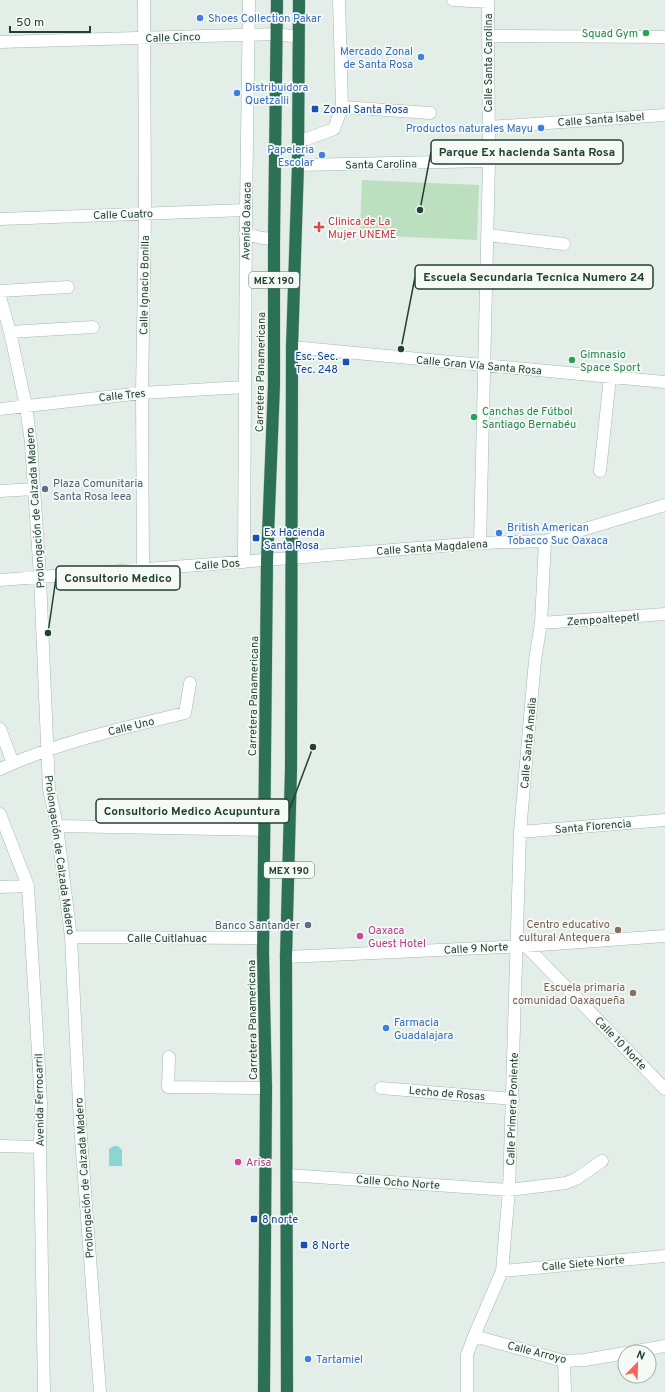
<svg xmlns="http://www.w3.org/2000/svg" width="665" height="1392" font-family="Overpass,sans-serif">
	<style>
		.green { fill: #bce0bf }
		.water { fill: #89d6d5 }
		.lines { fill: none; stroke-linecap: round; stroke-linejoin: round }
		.minor-casing { stroke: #a6b7ae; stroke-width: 13 }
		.highway-casing { stroke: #c1cac6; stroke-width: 13 }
		.minor { stroke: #fff; stroke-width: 12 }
		.highway { stroke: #2c7056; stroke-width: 12 }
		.shop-dot { fill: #3f7fe0; stroke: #f5faf7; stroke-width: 1.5 }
		.leisure-dot { fill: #2e9e5b; stroke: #f5faf7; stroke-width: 1.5 }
		.transit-dot { fill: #1a4fb4; stroke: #f5faf7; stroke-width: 1.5 }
		.health-dot { fill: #e0444e; stroke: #f5faf7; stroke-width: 1.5 }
		.service-dot { fill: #5c6f8a; stroke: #f5faf7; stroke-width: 1.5 }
		.education-dot { fill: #8d6e63; stroke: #f5faf7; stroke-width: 1.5 }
		.hotel-dot { fill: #d1479c; stroke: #f5faf7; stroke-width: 1.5 }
		.labels { text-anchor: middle; stroke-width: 3.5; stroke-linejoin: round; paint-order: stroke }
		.shield { fill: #f5faf7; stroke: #61786e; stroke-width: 1 }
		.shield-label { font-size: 10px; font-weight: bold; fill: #224134 }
		.shop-label { font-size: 11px; fill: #366cbe; stroke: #f5faf7; text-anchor: start }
		.leisure-label { font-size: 11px; fill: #27864d; stroke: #f5faf7; text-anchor: start }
		.street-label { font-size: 11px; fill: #224134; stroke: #f5faf7 }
		.transit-label { font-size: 11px; fill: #164399; stroke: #f5faf7; text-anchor: start }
		.health-label { font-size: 11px; fill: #be3a42; stroke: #f5faf7; text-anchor: start }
		.service-label { font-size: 11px; fill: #4e5e75; stroke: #f5faf7; text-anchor: start }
		.education-label { font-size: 11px; fill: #785e54; stroke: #f5faf7; text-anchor: end }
		.hotel-label { font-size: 11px; fill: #b23c85; stroke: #f5faf7; text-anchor: start }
		.leader { fill: none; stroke: #224134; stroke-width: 1.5 }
		.callout-dot { fill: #224134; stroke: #f5faf7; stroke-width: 1.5 }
		.callout { fill: #f5faf7; stroke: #224134; stroke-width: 1.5 }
		.callout-label { font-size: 12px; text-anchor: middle; font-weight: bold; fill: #224134 }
	</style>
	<rect width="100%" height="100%" fill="#e4eee8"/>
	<path class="green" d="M362,180L479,185L477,240L360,235Z"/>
	<path class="water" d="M114,1146H118L122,1150V1166H109V1149Z"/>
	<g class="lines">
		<defs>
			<path id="minor" d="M453,0L488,2L489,161L480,543
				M488,36L665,37
				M0,42L277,34L298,37
				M342,107L430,113
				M489,127L665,115
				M298,142L334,129L342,107L339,0
				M298,165L489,161
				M0,219L246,210
				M245,234L262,238L274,239
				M487,235L564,244
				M0,291L68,287
				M0,297L10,332L26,406L31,443L40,577L49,789L57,826L71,937L80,1124L100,1392
				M10,332L93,327
				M292,347L665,382
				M0,409L142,393L244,387
				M600,471L610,377
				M0,491L34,489
				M244,562L246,210L249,0
				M143,569L142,393L145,213L144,0
				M0,580L291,558L480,543L545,541L665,505
				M541,623L665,614
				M0,729L13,763
				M0,769C59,742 123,728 185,713L190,683
				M0,814L28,886L41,1102L40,1147L44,1392
				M57,826L264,830
				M520,832L665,820
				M0,887L28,886
				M71,937L263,938
				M526,946L665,1089
				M286,957L526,946L665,936
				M169,1057L168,1087L266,1088
				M381,1088L513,1099
				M0,1146L40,1147
				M287,1175L509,1190L566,1183L576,1179L602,1161
				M502,1271L665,1256
				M474,1336L564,1361L585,1360L625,1353
				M631,1352L665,1346
				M564,1361L565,1392
				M467,1392V1355L474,1336L502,1271L509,1190L520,832L535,660L541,623L545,541"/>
			<path id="highway" d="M264,1392L266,1088L263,953L267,560L274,385V239L277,0
				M287,1392L286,957L291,769L292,347L298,165L299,0"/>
		</defs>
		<use href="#minor" class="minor-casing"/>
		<use href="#highway" class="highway-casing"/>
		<use href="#minor" class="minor"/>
		<use href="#highway" class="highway"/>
	</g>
	<g class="shop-dot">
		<circle cx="200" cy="18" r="4"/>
		<circle cx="421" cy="57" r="4"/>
		<circle cx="237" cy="93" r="4"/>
		<circle cx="541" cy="128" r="4"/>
		<circle cx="322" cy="155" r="4"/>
		<circle cx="499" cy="533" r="4"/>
		<circle cx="386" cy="1028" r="4"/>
		<circle cx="308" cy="1359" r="4"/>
	</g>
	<g class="leisure-dot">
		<circle cx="646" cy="33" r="4"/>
		<circle cx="572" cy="360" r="4"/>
		<circle cx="474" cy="417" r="4"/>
	</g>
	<g class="transit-dot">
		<rect x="311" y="105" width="8" height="8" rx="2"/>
		<rect x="342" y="358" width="8" height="8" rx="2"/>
		<rect x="252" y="534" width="8" height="8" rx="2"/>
		<rect x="250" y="1215" width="8" height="8" rx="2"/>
		<rect x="300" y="1241" width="8" height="8" rx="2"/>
	</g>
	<path class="health-dot" d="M317 221h4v4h4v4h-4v4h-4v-4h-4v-4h4z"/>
	<g class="service-dot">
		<circle cx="45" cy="489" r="4"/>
		<circle cx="308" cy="925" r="4"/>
	</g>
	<g class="education-dot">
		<circle cx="618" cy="930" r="4"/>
		<circle cx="633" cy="993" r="4"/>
	</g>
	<g class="hotel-dot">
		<circle cx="360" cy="936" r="4"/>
		<circle cx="238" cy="1162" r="4"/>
	</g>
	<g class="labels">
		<g class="shield">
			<rect x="249" y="272" width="50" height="16" rx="3"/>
			<rect x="264" y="862" width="50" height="16" rx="3"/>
		</g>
		<g class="shield-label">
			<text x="274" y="284">MEX 190</text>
			<text x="289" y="874">MEX 190</text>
		</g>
		<g class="shop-label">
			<text x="208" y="22">Shoes Collection Pakar</text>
			<text x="413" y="55" text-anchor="end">Mercado Zonal<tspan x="413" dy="13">de Santa Rosa</tspan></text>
			<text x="245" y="91">Distribuidora<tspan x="245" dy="13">Quetzalli</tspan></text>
			<text x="533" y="132" text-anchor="end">Productos naturales Mayu</text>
			<text x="314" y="153" text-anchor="end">Papeleria<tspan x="314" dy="13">Escolar</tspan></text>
			<text x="507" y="531">British American<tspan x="507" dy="13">Tobacco Suc Oaxaca</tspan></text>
			<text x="394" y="1026">Farmacia<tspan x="394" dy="13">Guadalajara</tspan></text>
			<text x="316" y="1363">Tartamiel</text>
		</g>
		<g class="leisure-label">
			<text x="638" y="37" text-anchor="end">Squad Gym</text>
			<text x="580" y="358">Gimnasio<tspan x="580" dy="13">Space Sport</tspan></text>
			<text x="482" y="415">Canchas de Fútbol<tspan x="482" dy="13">Santiago Bernabéu</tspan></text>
		</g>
		<g class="street-label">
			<text transform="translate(173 37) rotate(-2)" y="4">Calle Cinco</text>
			<text transform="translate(488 63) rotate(-90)" y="4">Calle Santa Carolina</text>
			<text transform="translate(601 119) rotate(-4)" y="4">Calle Santa Isabel</text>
			<text transform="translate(381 164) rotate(-1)" y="4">Santa Carolina</text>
			<text transform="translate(123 214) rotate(-2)" y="4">Calle Cuatro</text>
			<text transform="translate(246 221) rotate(-89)" y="4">Avenida Oaxaca</text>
			<text transform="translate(144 285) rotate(-89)" y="4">Calle Ignacio Bonilla</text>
			<text transform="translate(479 365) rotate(5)" y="4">Calle Gran Vía Santa Rosa</text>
			<text transform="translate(260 372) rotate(-89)" y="4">Carretera Panamericana</text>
			<text transform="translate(122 395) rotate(-6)" y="4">Calle Tres</text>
			<text transform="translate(35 508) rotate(-94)" y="4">Prolongación de Calzada Madero</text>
			<text transform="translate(432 547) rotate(-4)" y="4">Calle Santa Magdalena</text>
			<text transform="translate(217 564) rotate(-4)" y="4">Calle Dos</text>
			<text transform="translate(603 619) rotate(-4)" y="4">Zempoaltepetl</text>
			<text transform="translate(253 696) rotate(-89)" y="4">Carretera Panamericana</text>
			<text transform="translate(131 726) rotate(-14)" y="4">Calle Uno</text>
			<text transform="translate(528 743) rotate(-85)" y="4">Calle Santa Amalia</text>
			<text transform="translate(593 826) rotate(-5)" y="4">Santa Florencia</text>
			<text transform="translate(60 855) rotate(82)" y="4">Prolongación de Calzada Madero</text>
			<text x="167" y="942">Calle Cuitlahuac</text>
			<text transform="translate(476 948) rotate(-3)" y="4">Calle 9 Norte</text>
			<text transform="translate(252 1020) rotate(-91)" y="4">Carretera Panamericana</text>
			<text transform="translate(621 1043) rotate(46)" y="4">Calle 10 Norte</text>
			<text transform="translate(447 1093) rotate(5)" y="4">Lecho de Rosas</text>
			<text transform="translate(39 1100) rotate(-91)" y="4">Avenida Ferrocarril</text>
			<text transform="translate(512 1109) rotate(-88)" y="4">Calle Primera Poniente</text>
			<text transform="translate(84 1178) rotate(-94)" y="4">Prolongación de Calzada Madero</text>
			<text transform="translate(398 1182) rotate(4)" y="4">Calle Ocho Norte</text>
			<text transform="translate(583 1263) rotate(-5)" y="4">Calle Siete Norte</text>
			<text transform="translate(537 1352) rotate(14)" y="4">Calle Arroyo</text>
		</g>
		<g class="transit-label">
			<text x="323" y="113">Zonal Santa Rosa</text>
			<text x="338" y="360" text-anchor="end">Esc. Sec.<tspan x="338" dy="13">Tec. 248</tspan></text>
			<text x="264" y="536">Ex Hacienda<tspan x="264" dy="13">Santa Rosa</tspan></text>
			<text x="262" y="1223">8 norte</text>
			<text x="312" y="1249">8 Norte</text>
		</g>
		<g class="health-label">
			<text x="328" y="225">Clinica de La<tspan x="328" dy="13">Mujer UNEME</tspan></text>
		</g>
		<g class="service-label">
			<text x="53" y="487">Plaza Comunitaria<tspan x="53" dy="13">Santa Rosa Ieea</tspan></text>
			<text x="300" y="929" text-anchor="end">Banco Santander</text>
		</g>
		<g class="education-label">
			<text x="610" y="928">Centro educativo<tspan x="610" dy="13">cultural Antequera</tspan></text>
			<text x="625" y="991">Escuela primaria<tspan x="625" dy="13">comunidad Oaxaqueña</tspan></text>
		</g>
		<g class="hotel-label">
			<text x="368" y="934">Oaxaca<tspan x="368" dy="13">Guest Hotel</tspan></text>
			<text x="246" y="1166">Arisa</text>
		</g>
	</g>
	<path class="leader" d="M420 210L431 152M401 349L415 277M48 633L56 578M313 747L289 811"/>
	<g class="callout-dot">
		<circle cx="420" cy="210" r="4"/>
		<circle cx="401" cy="349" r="4"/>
		<circle cx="48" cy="633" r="4"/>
		<circle cx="313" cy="747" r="4"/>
	</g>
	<g class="callout">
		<rect x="431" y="140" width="192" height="24" rx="4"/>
		<rect x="415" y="265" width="238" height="24" rx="4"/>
		<rect x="56" y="566" width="124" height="24" rx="4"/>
		<rect x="96" y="799" width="193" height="24" rx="4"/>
	</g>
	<g class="callout-label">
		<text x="527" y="156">Parque Ex hacienda Santa Rosa</text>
		<text x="534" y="281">Escuela Secundaria Tecnica Numero 24</text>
		<text x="118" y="582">Consultorio Medico</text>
		<text x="192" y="815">Consultorio Medico Acupuntura</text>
	</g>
	<g transform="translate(637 1364) rotate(23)"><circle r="19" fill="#f5faf7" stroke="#a1b0a9"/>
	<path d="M0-3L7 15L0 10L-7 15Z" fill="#fa6356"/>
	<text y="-6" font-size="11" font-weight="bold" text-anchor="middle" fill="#224134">N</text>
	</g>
	<path d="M10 26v6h80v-6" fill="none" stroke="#224134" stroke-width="2"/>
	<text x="16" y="26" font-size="12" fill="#224134" stroke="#f5faf7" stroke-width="3" paint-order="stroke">50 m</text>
</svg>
